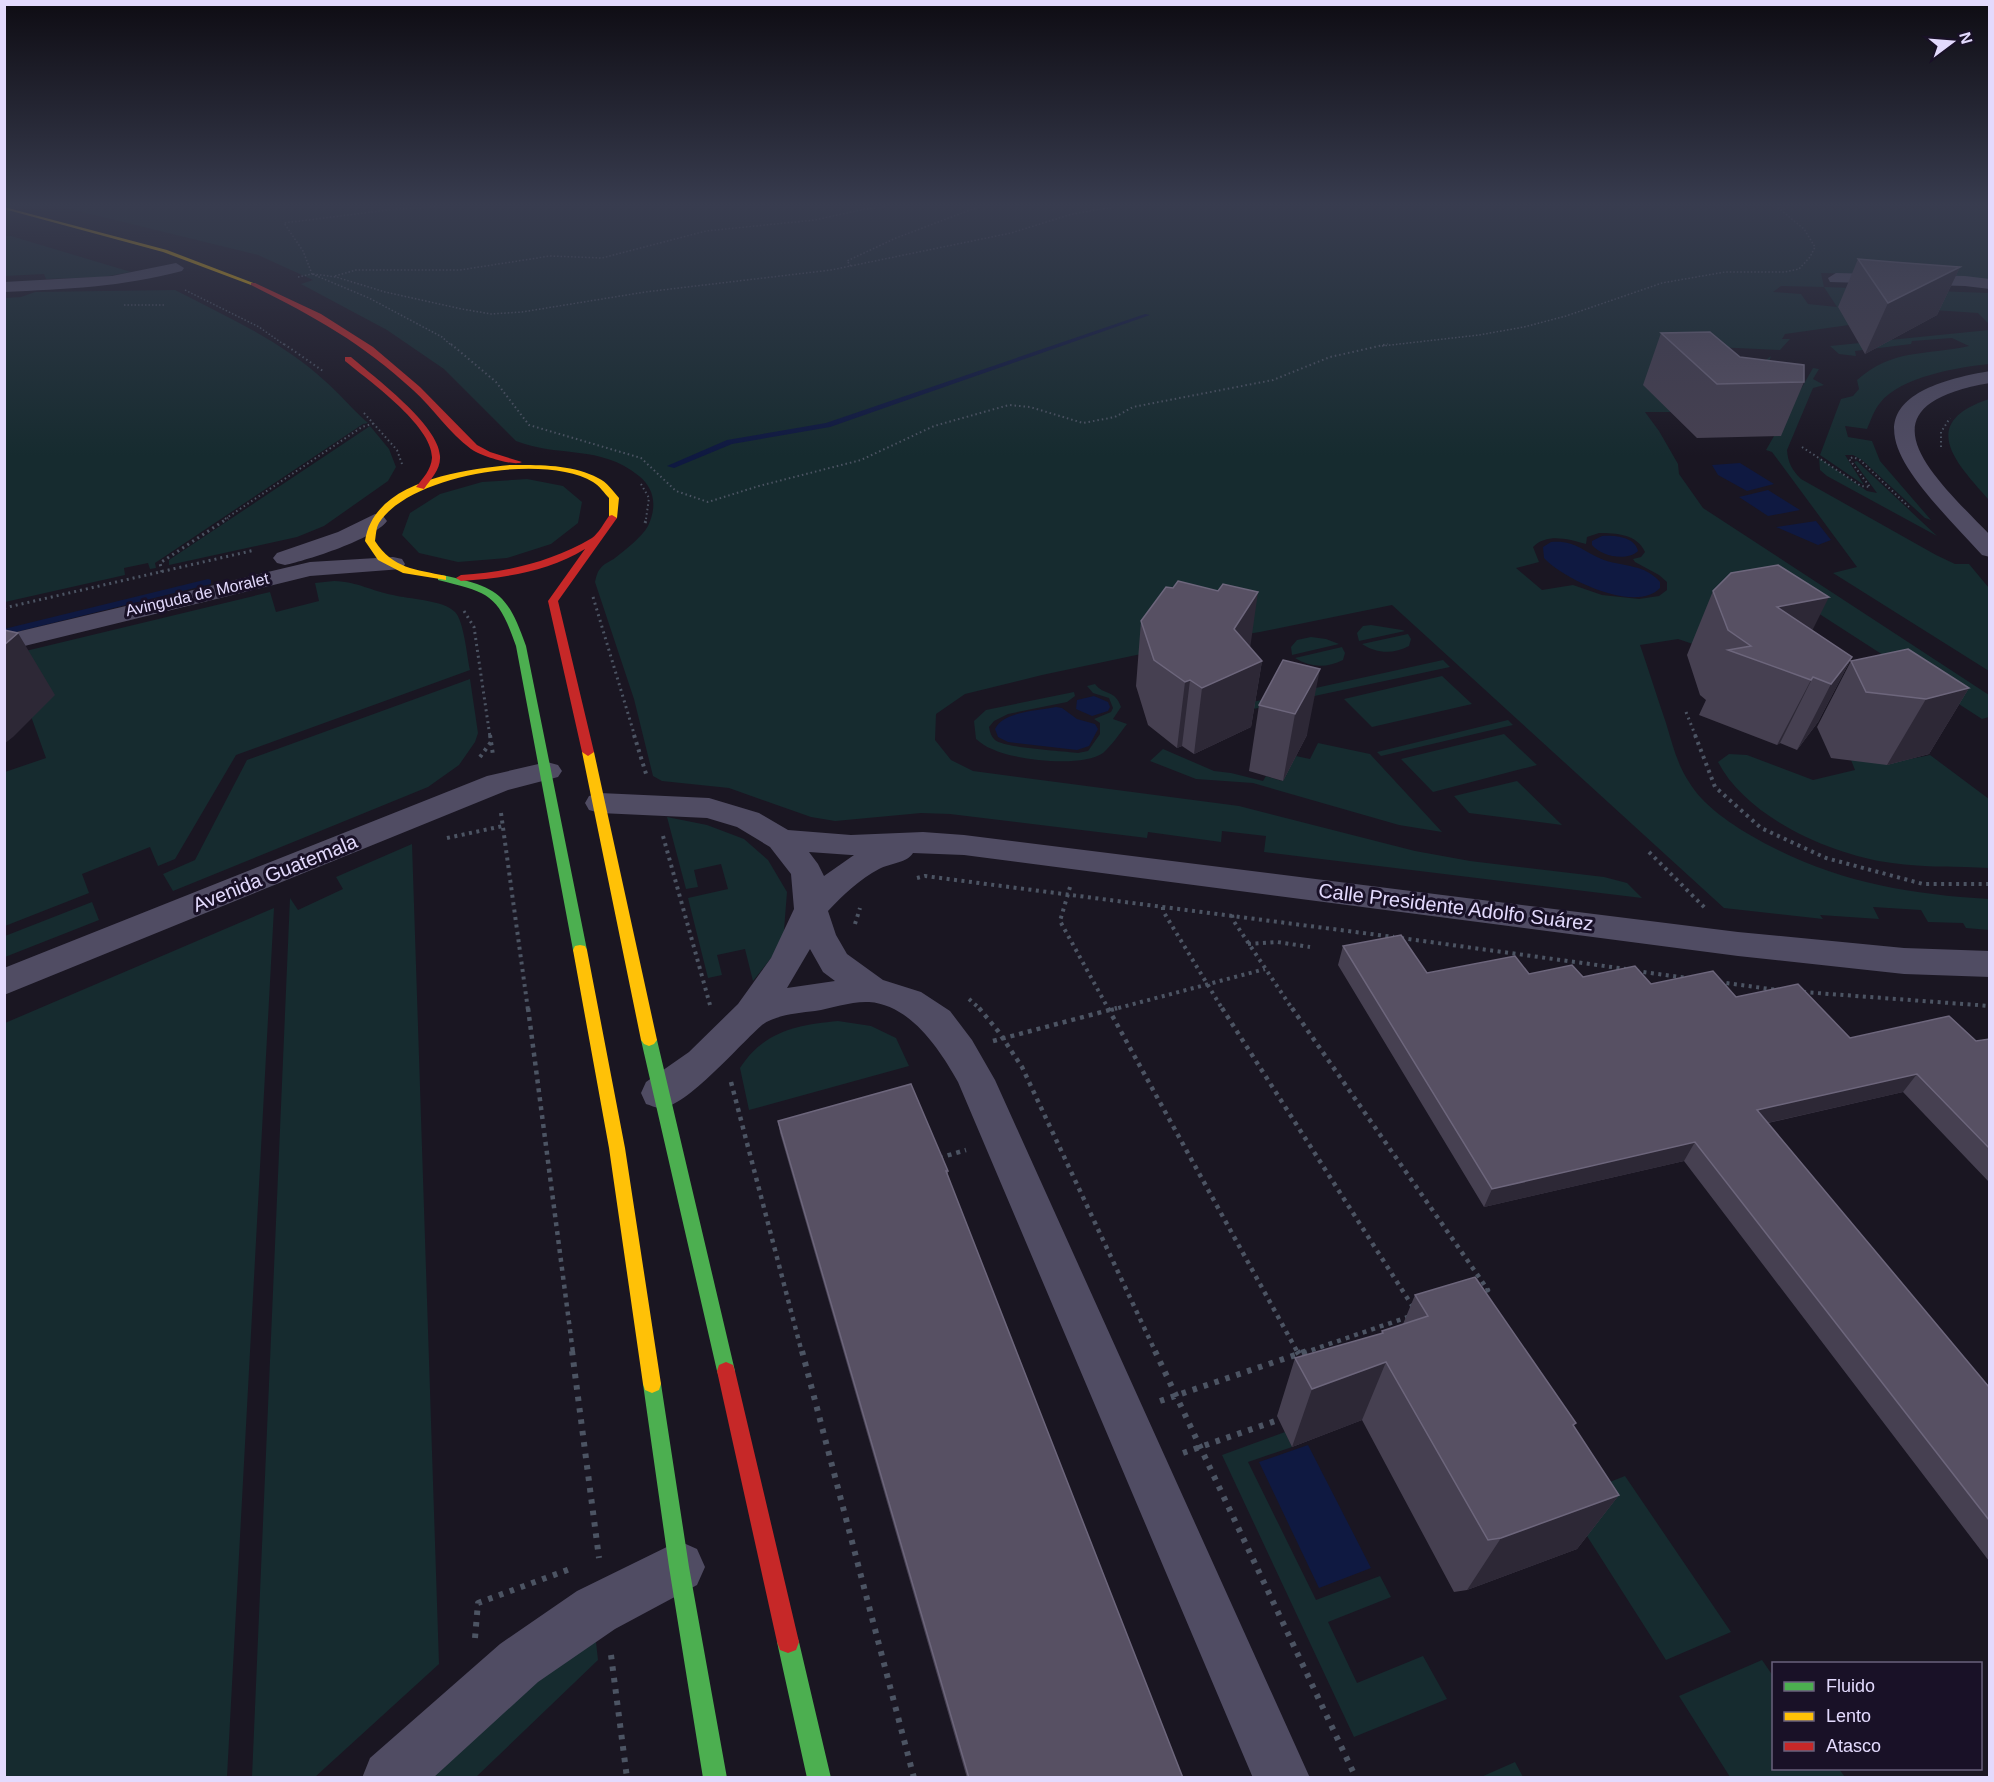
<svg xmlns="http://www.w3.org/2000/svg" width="1994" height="1782" font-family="Arial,sans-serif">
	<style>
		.green { fill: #162b2f; fill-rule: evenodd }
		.water { fill: #0f1941 }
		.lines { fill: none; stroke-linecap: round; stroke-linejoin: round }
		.stream { fill: #0f1941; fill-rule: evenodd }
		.path-far5 { stroke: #4c5463; stroke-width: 1.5; stroke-dasharray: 1.5 2; stroke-linecap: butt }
		.path-far4 { stroke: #4c5463; stroke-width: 2; stroke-dasharray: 1.5 3; stroke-linecap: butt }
		.path-far3 { stroke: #4c5463; stroke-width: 3; stroke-dasharray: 2 4; stroke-linecap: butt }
		.path-far2 { stroke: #4c5463; stroke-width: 4; stroke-dasharray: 3 4.5; stroke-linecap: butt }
		.path-far1 { stroke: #4c5463; stroke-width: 4.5; stroke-dasharray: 4 5; stroke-linecap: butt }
		.path { stroke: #4c5463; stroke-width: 6; stroke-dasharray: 4.5 7; stroke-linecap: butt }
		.street { fill: #504c63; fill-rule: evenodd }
		.fast { fill: #4caf50; fill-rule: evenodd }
		.slow { fill: #ffc107; fill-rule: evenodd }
		.jam { fill: #c62828; fill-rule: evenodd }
		.wall { fill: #464051 }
		.shaded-wall { fill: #2d2836 }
		.building { fill: #575063; stroke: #6d667c; stroke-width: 1.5 }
		.labels { text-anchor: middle; stroke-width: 6; stroke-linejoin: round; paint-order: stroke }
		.far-street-label { font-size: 16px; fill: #e3dafd; stroke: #191127 }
		.street-label { font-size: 20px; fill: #e3dafd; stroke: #191127 }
	</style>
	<rect width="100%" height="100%" fill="#1a1622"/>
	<path class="green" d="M62,207L1989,208V280L1964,277L1821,273L1824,287L1989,293V324L1978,313L1858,305L1849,325L1785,334L1782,339H1790L1780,350L1715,347L1720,357L1763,362L1771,356L1767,369L1644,385L1671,412H1645L1659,431L1678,464L1679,474L1703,508L1989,695V717L1982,719L1787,593L1702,647L1678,639L1640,645C1649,671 1657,697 1666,723C1672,743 1677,764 1689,782C1702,804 1728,822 1750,835C1827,880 1902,894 1989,899V930L1966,928L1963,923L1928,922L1921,910L1873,907L1879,919L1820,915L1823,919L1724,908L1392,605L1260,632L1172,645L1160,650L1042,675L965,694L936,714L935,740L951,760L973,771L1239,806L1415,851L1470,861L1604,877L1627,883L1642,898L1264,852L1266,836L1222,831L1221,842L1148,832L1147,838L950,814L921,813L835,821L811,817L729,788L662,781L653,776L634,699L595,582C596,578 597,572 600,569C603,564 611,561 615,558C625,550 642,537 648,526C657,507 655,489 639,476C600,444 559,458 516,441L444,369L387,330L301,284L313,280L258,255ZM1781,286L1824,287L1837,307L1808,304L1801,294L1773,292ZM1599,533C1616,533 1637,534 1645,552L1641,557L1633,559L1635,562L1659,575L1667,582V590L1659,596L1639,599L1602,595L1573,585L1542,590L1516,568L1539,562L1533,547C1547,533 1568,539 1586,544L1587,537Z
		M4,236H11L131,272L103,277L46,279L44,274L5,276Z
		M175,290C227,317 282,341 325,381C340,394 353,410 368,423L363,424L155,563L156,568L150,569L148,563L124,568L125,575L5,602V298L21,297L35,292Z
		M1989,330V364C1958,367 1900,377 1880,403C1874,410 1871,420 1867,429L1845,426L1848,437L1872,441L1880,461L1931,520L1925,518L1862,460L1853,455H1845L1864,485L1820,455L1841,399L1853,396L1859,389L1857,380C1894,348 1924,356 1969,346L1952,338L1912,341L1911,344L1855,351L1856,356L1839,354L1830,346Z
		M1813,368L1819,369L1813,379L1824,385L1813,388L1787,450C1788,463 1792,470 1801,479L1936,555L1955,564H1969L1989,588V671L1833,573L1857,567L1772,452L1766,450Z
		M1989,399H1990L1989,500C1956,463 1917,423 1989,399Z
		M370,426L389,449L396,467L388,481L324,526L297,537L169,565V560Z
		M1819,458L1867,491L1877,493L1854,462L1857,461L1937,536L1827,476L1820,470Z
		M527,479L563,486L582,502L578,523L551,544L507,558L458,562L419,553L402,535L410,513L440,494L482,482Z
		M334,581C359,582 371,591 393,595C408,599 444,600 455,612C464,621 467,657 470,670L236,755L175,859L158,866L150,847L82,874L89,893L5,926V772L46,758L9,655L270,592L276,612L319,601L315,583Z
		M1371,625L1402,630L1405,631L1359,641L1357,633L1363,626Z
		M1408,634L1411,639L1409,646C1394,654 1377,654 1362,644Z
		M1311,637L1326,639L1339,644L1292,655L1291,647L1297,640Z
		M1342,647L1345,653L1343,660C1327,668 1311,668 1295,658Z
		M1443,660L1450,667L1239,712L1234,706Z
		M1442,676L1472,704L1372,727L1344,699Z
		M470,679L478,733L475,742L459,765L428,787L173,891L163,874L195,860L247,760Z
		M1095,684C1104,696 1115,689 1121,707L1113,719L1127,724C1120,733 1112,745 1103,753C1082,768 1014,760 992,749C986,747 981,743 976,739L974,721L986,710L1074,692L1075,696L1067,702L1008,714L994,721L989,727C990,732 991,736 995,740C1005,748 1062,751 1078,753L1088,751L1100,734V723L1094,719L1111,712L1113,708L1109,698L1093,693L1087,686Z
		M1508,720L1513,725L1381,756L1377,752Z
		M1504,734L1537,765L1433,792L1401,759Z
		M1318,743L1370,754L1442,832L1399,825L1253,783L1196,779L1150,761L1163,749L1214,771L1231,773L1263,781L1266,776L1282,781L1296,756L1310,759Z
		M1729,754L1747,755L1813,780L1855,770L1851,760C1878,764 1903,761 1930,755L1989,799V868C1957,866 1925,868 1892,863C1832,855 1747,818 1718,762Z
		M1517,781L1562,825L1469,813L1454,796Z
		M667,817L707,825L744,839L768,860L787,892L783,943L753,981L745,949L717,955L722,975L708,978L688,898L728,889L721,864L694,870L698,887L686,889Z
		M412,844L439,1664L315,1777H252L290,898L298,910L343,889L336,877Z
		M92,902L99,920L5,957V936Z
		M274,908L227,1777H5V1023Z
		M838,1021L871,1026L896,1038L909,1066L749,1110L740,1068C764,1031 797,1025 838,1021Z
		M1285,1432L1292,1447L1248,1462L1316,1600L1380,1576L1391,1597L1328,1622L1357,1683L1423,1656L1447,1699L1354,1737L1222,1455Z
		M1625,1476L1731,1632L1666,1660L1564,1500Z
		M596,1642L598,1660L476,1777L433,1778L436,1766L574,1649Z
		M1762,1660L1773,1676L1774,1768L1839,1769L1845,1777H1730L1679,1696Z
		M1515,1762L1523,1777H1481Z"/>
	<path class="water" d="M1740,463L1774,484L1747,491L1718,475L1712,465Z
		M1768,490L1800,510L1768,516L1739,497Z
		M1816,521L1831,540L1818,545L1776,527Z
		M1602,536C1615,535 1635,537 1638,551C1626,562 1601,556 1592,545V541Z
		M1551,542C1576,540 1583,552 1604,560C1624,567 1645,564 1660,582V588C1636,614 1563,579 1544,558L1543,547Z
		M1094,696L1108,702L1110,707L1108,711L1092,716L1076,709L1077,700Z
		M1056,707L1062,708L1077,719L1095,724L1098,729L1089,746L1077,750L1008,742L998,737L995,729C1003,711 1038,711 1056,707Z
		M1308,1445L1371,1568L1319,1588L1259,1462Z"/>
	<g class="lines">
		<path class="stream" d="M1145,314L1150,315L830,427L732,444L674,468L667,466L727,440L826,423Z
			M208,579L211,580V584L4,635V629Z"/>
		<path class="path-far5" d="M851,266L847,261L896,238L978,207
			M312,274L369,298L442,337L452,346
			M313,274L336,277L385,292L462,309L491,314L522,312L645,292L831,270L1011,233L1072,214L1114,207
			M335,276L356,270H460L550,256L602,258L706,231L815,220L865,209L888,207
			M298,277L312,274L303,251L284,223L396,209L435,207
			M185,290L259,327L286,346
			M124,305H165
			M1382,346L1479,335L1524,327L1566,316L1662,283L1725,272H1785L1799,269L1810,257L1815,247L1804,229L1777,207"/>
		<path class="path-far4" d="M284,344L323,371
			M451,344L496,382L529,425L641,458L676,491L708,502L759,486L861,460L934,426L1009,405L1030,407L1083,423L1115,417L1133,407L1273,380L1330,357L1388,344
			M364,413L397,450L402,464
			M1802,447L1861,486L1870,487L1849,459L1853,457L1860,460L1909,507
			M1941,447V432L1950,418
			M641,484L649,498L646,519
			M225,519L362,427L375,423"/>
		<path class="path-far3" d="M645,523L647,518
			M162,572L160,563L228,518
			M593,597L635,737
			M4,608L255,550
			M464,611L474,627L490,737
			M1686,712L1696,737"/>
		<path class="path-far2" d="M490,735L493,755
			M634,735L647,777
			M1695,735L1715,787L1761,828L1826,858L1923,884H1990
			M480,757L491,742
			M501,813L528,1010
			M663,836L710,1005
			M447,838L503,826
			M1649,852L1705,908
			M917,878L925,876L1394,937
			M1070,887L1060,921L1109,1010
			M1163,907V911L1223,1010
			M1232,915L1233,920L1293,1010
			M855,924L860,908
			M1401,938L1626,969
			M1248,944L1277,942L1310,947
			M1636,971L1688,978
			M1719,982L1777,990
			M1803,992L1990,1006
			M969,999L981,1010
			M1111,1010L1265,969"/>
		<path class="path-far1" d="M528,1008L573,1353
			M979,1008L998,1031L1022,1067L1156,1353
			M1108,1008L1298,1353
			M1222,1008L1413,1307
			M1292,1008L1488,1290L1482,1292
			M993,1041L1117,1008
			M731,1082L802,1353
			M939,1158L966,1150
			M1303,1353L1408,1317"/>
		<path class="path" d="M572,1351L599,1558
			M802,1351L914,1778
			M1155,1351L1356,1778
			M1297,1351L1299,1354
			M1160,1401L1307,1351
			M1183,1453L1278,1420
			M475,1638L478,1603L570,1569
			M611,1655L627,1778"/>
		<path class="street" d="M176,263L184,268L182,271C123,287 65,289 4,292V282L112,276Z
			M1836,273L1965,276L1990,279V289L1965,286L1830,282L1828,278Z
			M1990,371V383C1853,406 1934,477 1990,535V557L1982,555C1913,479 1821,399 1990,371Z
			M375,514L383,516L387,521C374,539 308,560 285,565L277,563L273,558L277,553L338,532Z
			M393,557L402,559L405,564L402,569L310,576L4,651V635L310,562Z
			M547,762L558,765L562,771L558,777L508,790L4,995V968L487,776Z
			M600,793L709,798L759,813L788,830L851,835L923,832L964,835L1738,932L1904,948L1990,951V977L1904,974L1738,956L964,855L913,853C907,863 890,863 879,869C860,879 843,895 828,911L836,935L847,954L883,980L921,992L950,1011L972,1040L995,1080L1310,1778H1253L958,1082C940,1050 911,1005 869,1002C852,1001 832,1008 815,1011C798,1013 775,1015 762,1025C742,1042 685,1109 660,1108C656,1108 650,1105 646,1104L641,1093L646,1082L689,1052L738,1004L771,958L794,909L791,874L770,847L737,827L707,818L600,813L589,810L585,803L589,796ZM809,852L851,855H854L824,876L818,864ZM810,949L823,972L835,981L787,988Z
			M679,1541L697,1549L705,1567L697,1585L615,1629L538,1682L433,1778H362L370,1758L500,1644L577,1591Z"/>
		<path class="fast" d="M442,575C497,587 507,592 526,646L587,950L585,954H575L573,950L516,646C498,594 490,593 438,580V576Z
			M649,1034L654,1036L657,1040L735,1371L733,1377L726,1380L719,1377L717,1371L641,1040L644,1036Z
			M652,1375L659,1378L661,1384L689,1567L727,1778H703L669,1567L643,1384L645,1378Z
			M788,1631L796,1634L799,1642L831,1778H807L777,1642L780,1634Z"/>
		<path class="slow" d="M4,207L167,250L256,284L251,285L163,252L4,209Z
			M510,465C538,465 572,464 598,478C607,482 613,491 619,498L617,518L609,520V498C604,493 600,486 593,482C545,453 410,474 379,523C376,528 376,535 375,541C393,569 415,569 446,576V580L403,573L378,560L365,541C374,481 461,470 510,465Z
			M588,748L594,752L657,1040L654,1044L649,1046L644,1044L641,1040L582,752Z
			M580,945L585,946L587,950L625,1148L661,1384L659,1390L652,1393L645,1390L643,1384L609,1148L573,950L575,946Z"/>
		<path class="jam" d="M251,283H255L321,314L373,347L420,387L477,445L490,452L522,462C514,467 479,455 471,449C449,433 433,408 413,390C361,342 313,316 251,285Z
			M345,357H351C374,377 439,425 440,456C441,469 431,479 424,489L416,487C423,478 431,470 432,458C433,426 368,380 345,361Z
			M612,515L617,518L558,601L594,752L588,756L582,752L548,601L585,549C547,572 504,578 461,581L456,578L461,575C508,572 551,562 592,538C598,534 604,523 609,516Z
			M726,1362L733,1365L735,1371L799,1642L796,1650L788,1653L780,1650L777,1642L717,1371L719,1365Z"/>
	</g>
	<path class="wall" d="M1858,259L1960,267L1937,315L1865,354L1838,307Z
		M1661,333L1740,357L1804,382L1781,436L1697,438L1643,385Z
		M1713,591L1812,630L1852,657L1818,722L1797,750L1780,743L1777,745L1699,715L1706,700L1700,695L1687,655Z
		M1141,621L1250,647L1262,661L1251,727L1194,754L1182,746L1177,748L1148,725L1136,686Z
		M1283,660L1307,735L1283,781L1249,771L1259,705Z
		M1851,661L1969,688L1929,754L1887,765L1831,758L1817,727Z
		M1343,946L1427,973L1529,974L1583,977L1651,984L1736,997L1850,1038L1976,1041L1989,1039V1182L1903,1092L1768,1123L1989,1387V1561L1684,1161L1484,1207L1338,965Z
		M778,1121L948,1171V1177L1183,1778H967L780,1133Z
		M1415,1295L1574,1427L1619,1495L1577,1549L1467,1590L1454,1592L1362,1420L1292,1447L1277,1416L1295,1358L1381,1334L1382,1331L1403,1324Z"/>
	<path class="shaded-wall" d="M1960,267L1937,315L1865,354L1888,303Z
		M1258,592L1249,656L1262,661L1251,727L1194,754L1202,688L1234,629Z
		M1829,597L1797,661L1777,607Z
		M18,633L55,695L13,737L4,744V645Z
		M1852,657L1818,722L1797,750L1831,684Z
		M1320,669L1307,735L1283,781L1295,714Z
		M1813,677L1780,743L1777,745L1811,680Z
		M1190,680L1182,746L1177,748L1185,682Z
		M1969,688L1929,754L1887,765L1926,699Z
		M1917,1074L1903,1092L1745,1128L1757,1110Z
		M1695,1142L1684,1161L1484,1207L1492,1189Z
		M1386,1362L1362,1420L1292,1447L1312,1389Z
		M1619,1495L1577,1549L1467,1590L1501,1538Z"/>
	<path class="building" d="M1858,259L1893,262L1960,267L1888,303Z
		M1710,332L1740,357L1804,365V382L1717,384L1661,333Z
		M1778,565L1829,597L1777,607L1852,657L1831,684L1813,677L1811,680L1728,650L1751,646L1728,630L1713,591L1731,573Z
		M1178,581L1218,591L1223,584L1258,592L1234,629L1262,661L1202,688L1190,680L1185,682L1154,660L1141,621L1166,587L1173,588Z
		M4,630L18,633L4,645Z
		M1908,649L1969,688L1926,699L1866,692L1851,661Z
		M1283,660L1320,669L1295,714L1259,705Z
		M1401,935L1427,973L1515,956L1529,974L1572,965L1583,977L1635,966L1651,984L1713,971L1736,997L1798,984L1850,1038L1949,1016L1976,1041L1989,1039V1148L1917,1074L1757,1110L1989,1387V1520L1695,1142L1492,1189L1343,946Z
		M911,1084L948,1171H946L1183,1778H969L778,1121Z
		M1475,1277L1576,1423L1573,1425L1619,1495L1501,1538L1488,1540L1386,1362L1312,1389L1295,1358L1383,1333L1382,1331L1428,1316L1415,1295Z"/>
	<linearGradient id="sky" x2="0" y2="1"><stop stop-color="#0e0c13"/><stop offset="0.45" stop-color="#383c4f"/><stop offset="1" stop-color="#383c4f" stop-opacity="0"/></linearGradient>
	<rect width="1994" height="456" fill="url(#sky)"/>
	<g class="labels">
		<g class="far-street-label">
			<text transform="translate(197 594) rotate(-13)" y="6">Avinguda de Moralet</text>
		</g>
		<g class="street-label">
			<text transform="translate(275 873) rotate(-22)" y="7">Avenida Guatemala</text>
			<text transform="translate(1456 907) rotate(7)" y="7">Calle Presidente Adolfo Suárez</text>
		</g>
	</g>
	<rect width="1994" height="1782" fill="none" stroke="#e3dafd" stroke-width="12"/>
	<rect x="1772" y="1662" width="210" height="108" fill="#191127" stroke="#6a617d" stroke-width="1.5"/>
	<rect x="1784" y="1682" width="30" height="9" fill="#4caf50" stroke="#6a617d" stroke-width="1.5"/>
	<text x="1826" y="1692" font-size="18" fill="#e3dafd">Fluido</text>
	<rect x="1784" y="1712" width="30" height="9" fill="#ffc107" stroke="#6a617d" stroke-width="1.5"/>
	<text x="1826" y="1722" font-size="18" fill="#e3dafd">Lento</text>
	<rect x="1784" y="1742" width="30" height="9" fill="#c62828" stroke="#6a617d" stroke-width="1.5"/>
	<text x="1826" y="1752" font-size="18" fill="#e3dafd">Atasco</text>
	<g transform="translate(1952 42) rotate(74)" stroke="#191127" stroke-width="4.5" paint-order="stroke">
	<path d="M0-4.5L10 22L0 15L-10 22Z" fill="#e3dafd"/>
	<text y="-9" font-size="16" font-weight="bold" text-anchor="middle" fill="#e3dafd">N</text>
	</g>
</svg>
